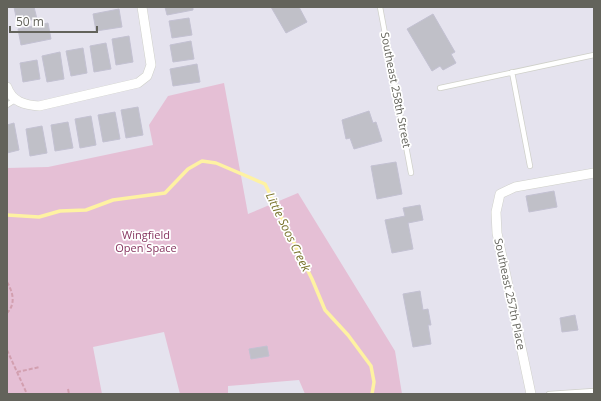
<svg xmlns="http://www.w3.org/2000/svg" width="601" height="401" font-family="'Open Sans',sans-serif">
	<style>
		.green { fill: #e5bfd5 }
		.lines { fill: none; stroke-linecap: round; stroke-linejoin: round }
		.stream { stroke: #fef2a2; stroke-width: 3.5 }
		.building { fill: #c0c0c8; stroke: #c3c1d2 }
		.service-casing { stroke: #cfd0c9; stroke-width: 6 }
		.minor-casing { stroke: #cfd0c9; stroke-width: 10 }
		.path { stroke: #d29faf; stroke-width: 2; stroke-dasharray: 4 2; stroke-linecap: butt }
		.service { stroke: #fff; stroke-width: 4.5 }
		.minor { stroke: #fff; stroke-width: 9 }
		.labels { text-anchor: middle; stroke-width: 3.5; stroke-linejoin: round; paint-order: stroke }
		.street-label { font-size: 11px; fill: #63635b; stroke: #fff }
		.park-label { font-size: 11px; fill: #873661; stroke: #fff }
		.water-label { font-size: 12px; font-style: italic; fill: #7b7630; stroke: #fff }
	</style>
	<rect width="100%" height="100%" fill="#e5e3ee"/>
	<path class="green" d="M224,83L248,214L298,193L395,351L402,394H305L299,380L228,386V394H180L164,332L93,347L102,394H7V168L48,167L153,145L149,125L168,96Z"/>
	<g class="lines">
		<path class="stream" d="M7,215L39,217L60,211L86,210L113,200L165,193L188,169L202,161L216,163L265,184L312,279L325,310L348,335L371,366L374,382L372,394"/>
	</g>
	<path class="building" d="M14,7H34L37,19L17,22Z
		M165,7H193V10L167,15Z
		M271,7H299L307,22L286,33Z
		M119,9L122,27L96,31L93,14Z
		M433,14L455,52L451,54L456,63L443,70L440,66L432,71L407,29Z
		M189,18L192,35L172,38L169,21Z
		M48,23L51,39L21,45L18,29Z
		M129,36L133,62L116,65L112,39Z
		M191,41L194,59L173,62L170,45Z
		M106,43L111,69L94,72L90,46Z
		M83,48L87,73L71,76L66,51Z
		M60,52L64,79L47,82L42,56Z
		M37,60L40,79L23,82L20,63Z
		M197,64L200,82L173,86L170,69Z
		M138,107L143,135L126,138L121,110Z
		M369,111L373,123L376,122L382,141L354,149L350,138L346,139L342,120Z
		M115,112L120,139L103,142L98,115Z
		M91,116L96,145L80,148L75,119Z
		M68,122L73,148L55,151L51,125Z
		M14,123L19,150L7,153V125Z
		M42,126L47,153L30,156L26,129Z
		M396,162L402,194L377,199L371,166Z
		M554,191L557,207L529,212L526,196Z
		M420,205L423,220L408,223L413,249L392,253L385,220L405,216L403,208Z
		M420,291L423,310L428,309L431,325H428L431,344L413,347L403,294Z
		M575,315L578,330L562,332L560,318Z
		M267,346L269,356L251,359L249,349Z"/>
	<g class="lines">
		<defs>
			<path id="service" d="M380,7L411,173
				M512,72L530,166
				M440,88L594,55
				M7,105L15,100
				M549,394L594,391"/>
			<path id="minor" d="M7,87C12,102 25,105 39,106L138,83L147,76L151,65L142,7
				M531,394L497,233L496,212L500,194L515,187L594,173"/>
		</defs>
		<use href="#service" class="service-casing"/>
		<use href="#minor" class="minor-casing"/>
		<path class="path" d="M7,282C13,292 16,304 7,313
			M7,350L27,394
			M17,372L40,367
			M68,389L69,394"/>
		<use href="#service" class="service"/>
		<use href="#minor" class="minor"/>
	</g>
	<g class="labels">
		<g class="street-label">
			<text transform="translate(396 90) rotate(79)" y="4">Southeast 258th Street</text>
			<text transform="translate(510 294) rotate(78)" y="4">Southeast 257th Place</text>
		</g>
		<g class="park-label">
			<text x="146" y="239">Wingfield<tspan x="146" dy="13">Open Space</tspan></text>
		</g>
		<g class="water-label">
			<text transform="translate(288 232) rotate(64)" y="4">Little Soos Creek</text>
		</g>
	</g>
	<rect width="601" height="401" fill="none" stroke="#63635b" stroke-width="16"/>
	<path d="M10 26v6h87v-6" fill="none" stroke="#63635b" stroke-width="2"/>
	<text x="16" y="26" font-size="12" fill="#63635b" stroke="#ffffff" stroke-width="3" paint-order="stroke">50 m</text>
</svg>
